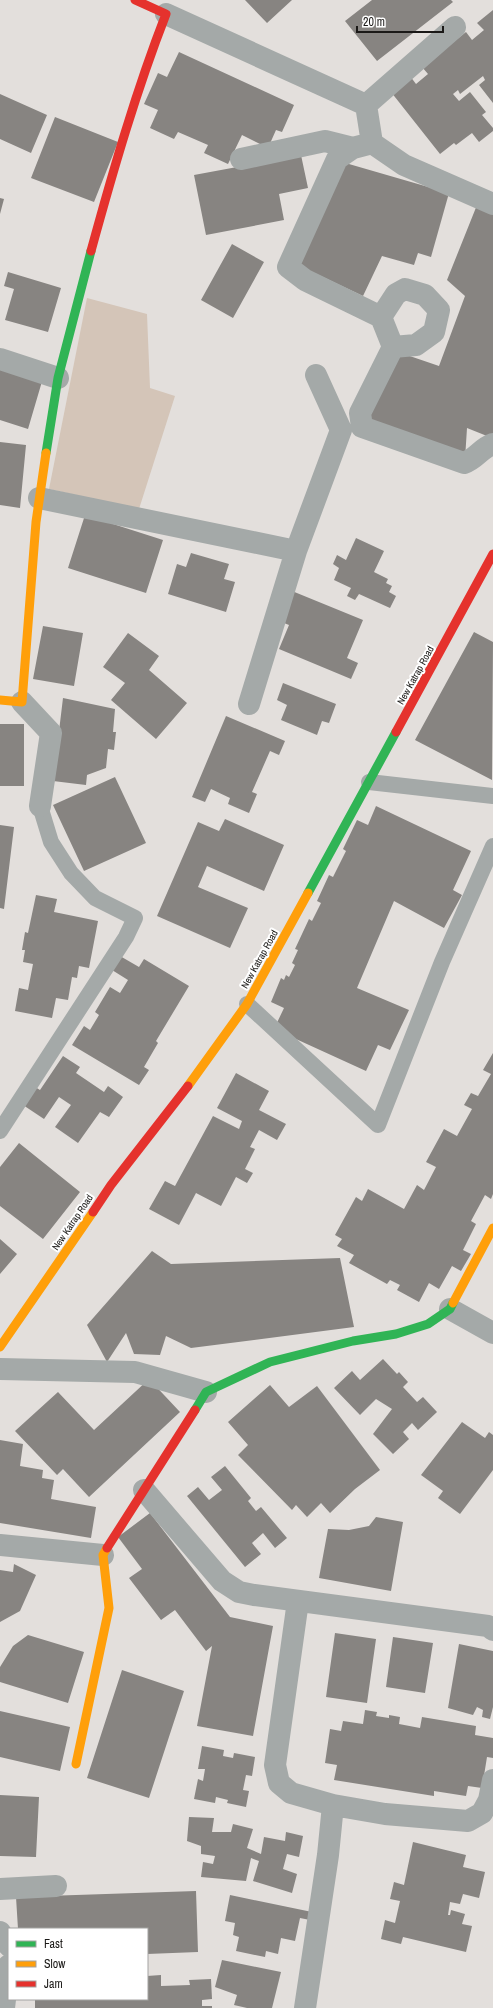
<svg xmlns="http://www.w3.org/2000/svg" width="493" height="2008" font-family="'Archivo Narrow',sans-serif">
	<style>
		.green { fill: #d4c5b8 }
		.building { fill: #878481 }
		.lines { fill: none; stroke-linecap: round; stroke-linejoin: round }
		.lane { stroke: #a4a9a8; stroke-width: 16 }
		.street { stroke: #a4a9a8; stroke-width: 22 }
		.fast { stroke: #30b455; stroke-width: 9 }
		.slow { stroke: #ff9f0a; stroke-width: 9 }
		.jam { stroke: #e5322d; stroke-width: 9 }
		.labels { text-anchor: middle; stroke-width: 4; stroke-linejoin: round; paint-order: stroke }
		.street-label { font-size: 10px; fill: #1b1917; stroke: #fff }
	</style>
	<rect width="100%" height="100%" fill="#e3dfdc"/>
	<path class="green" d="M87,298L147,314L150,388L175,396L139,509L49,489Z"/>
	<path class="building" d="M245,0H292L267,23Z
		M372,0H451L453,2L377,61L345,21Z
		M493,10V103L479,85L485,80L483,76L460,94L458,90L453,94L459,101L470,92L486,112L482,115L493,128V131L479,142L472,133L456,145L454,143L440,154L391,92L410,76L416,84L428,74L422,67L466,32L472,40L484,30L477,23Z
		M179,52L294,105L282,132L276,130L268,148L242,135L228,164L204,153L208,145L178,132L174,139L150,128L158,110L144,104L158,73L167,77Z
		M0,94L47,115L31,153L0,139Z
		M55,117L118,142L94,202L31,178Z
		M301,155L308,188L279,194L284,220L206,235L194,175Z
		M342,162L449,193L431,257L418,253L414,265L382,256L363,296L293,263Z
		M0,198L4,199L0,214Z
		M477,205L493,213V435L492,438L467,428L465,459L364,422L398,352L439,366L465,296L447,280Z
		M232,244L264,262L233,318L201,300Z
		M8,272L61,288L48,332L5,320L14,289L4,286Z
		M0,365L43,378L28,429L0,420Z
		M0,442L26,445L20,508L0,505Z
		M85,515L163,540L146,593L68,568Z
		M356,538L384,551L374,572L388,579L386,583L392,586L389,592L396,596L390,608L359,594L355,600L347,596L351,588L334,580L339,568L333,564L337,555L346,560Z
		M191,553L229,564L224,579L235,582L226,612L168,594L177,564L186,567Z
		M292,591L363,620L347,658L358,663L351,679L279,649L289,625L279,621Z
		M43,626L83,633L74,686L33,679Z
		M474,632L493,642L492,780L415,740Z
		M128,633L159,656L149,670L187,703L156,739L111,700L125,683L103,667Z
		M283,683L336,704L329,723L322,721L317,735L281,720L287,705L277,700Z
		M63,698L115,709L113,732H116L114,750L108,749L106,768L87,775L86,785L53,781Z
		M226,716L285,741L279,755L270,751L252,792L257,794L249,813L228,804L230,798L211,789L205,802L192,797Z
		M0,724H24V786H0Z
		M115,777L146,843L84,871L53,805Z
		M376,806L471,851L453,890L462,895L444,928L394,901L357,988L409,1010L390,1050L378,1045L366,1071L274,1029L284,1008L271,1002L281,978L284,980L286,975L289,977L295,965L292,963L298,950L295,949L309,919L312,921L321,903L317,901L329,875L333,877L346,851L343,849L357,820L368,825Z
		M225,819L284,845L264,891L207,866L198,887L248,908L230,948L157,916L198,822L219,831Z
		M0,825L14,827L4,909L0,908Z
		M36,895L57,899L54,912L98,921L89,968L79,966L77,978L72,977L68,1000L56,998L52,1018L15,1011L19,988L28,990L33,964L23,962L25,950H22L25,932L28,933Z
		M120,956L139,967L144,959L189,986L156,1041L158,1043L144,1067L149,1070L139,1085L72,1045L84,1026L90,1030L99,1015L95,1012L110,987L120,993L128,980L112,970Z
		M493,1053V1194L491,1199L485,1195L471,1221L476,1224L463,1250L471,1254L461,1271L452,1266L439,1289L429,1283L419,1302L397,1290L400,1285L390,1280L387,1284L349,1263L354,1255L337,1246L342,1239L335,1235L356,1197L362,1201L368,1189L404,1209L417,1185L424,1190L436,1167L426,1162L444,1129L457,1136L472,1109L464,1105L471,1093L478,1096L491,1074L483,1070Z
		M63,1056L80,1067L76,1073L104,1092L108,1086L123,1097L109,1117L100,1112L78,1143L55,1127L71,1105L59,1097L44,1119L20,1103L32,1085L40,1090Z
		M236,1073L269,1091L259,1110L286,1124L277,1140L259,1130L250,1147L255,1149L245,1169L253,1173L247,1183L236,1177L221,1206L196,1193L179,1225L149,1209L165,1181L175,1186L213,1116L239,1129L242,1121L217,1108Z
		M19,1143L80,1192L43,1239L0,1206V1167Z
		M0,1239L17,1254L0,1274Z
		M152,1251L171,1264L340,1258L354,1327L191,1348L166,1336L160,1355L134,1354L126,1333L107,1362L87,1325Z
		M383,1359L397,1374L399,1372L408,1382L403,1387L417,1402L423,1397L437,1412L418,1430L412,1423L403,1432L409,1439L393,1454L373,1434L392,1409L376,1399L360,1415L334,1388L352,1371L360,1380Z
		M149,1379L180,1412L89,1497L63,1469L57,1475L15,1431L58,1392L94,1430Z
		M270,1385L289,1407L317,1386L380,1470L355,1489L330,1513L321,1503L307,1517L296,1505L292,1510L238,1455L248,1445L228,1422Z
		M462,1422L485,1438L489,1432L493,1435V1470L460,1514L438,1498L443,1491L421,1475Z
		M0,1440L23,1444L20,1466L43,1470L42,1478L54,1480L51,1499L96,1507L91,1538L0,1523Z
		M225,1466L251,1498L248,1501L256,1511L261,1507L287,1538L275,1548L263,1533L252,1543L261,1554L245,1567L187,1496L198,1487L209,1500L222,1490L211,1477Z
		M150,1513L230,1617L273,1626L253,1736L197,1726L212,1646L206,1651L175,1610L161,1620L129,1578L142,1569L118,1537Z
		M376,1517L403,1522L391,1591L319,1578L328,1529L349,1530L369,1526Z
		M14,1564L36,1575L20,1611L0,1622V1570L13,1572Z
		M335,1633L376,1639L367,1703L326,1697Z
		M28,1635L84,1652L68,1703L0,1682V1667L13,1646Z
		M393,1637L433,1643L425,1693L386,1687Z
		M459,1644L493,1651V1707L490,1719L482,1717L483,1710L477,1707L473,1715L448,1708Z
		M122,1670L184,1691L149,1798L87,1778Z
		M365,1710L377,1712L376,1716L389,1718V1715L400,1717L399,1724L420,1728L422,1717L476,1726L475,1735L493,1738V1758L487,1757L482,1788L468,1786L466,1796L434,1791V1796L334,1780L337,1765L325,1763L330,1729L341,1731L343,1721L363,1724Z
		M0,1711L70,1727L60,1771L0,1757Z
		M202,1746L224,1750L223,1756L233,1758L234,1753L255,1757L252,1776L246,1775L243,1790L249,1791L246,1807L227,1803L228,1800L216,1797L215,1803L194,1799L198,1779L203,1781L205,1769H198Z
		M0,1795L39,1797L36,1857L0,1856Z
		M189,1817L214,1818L212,1832H231L233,1824L253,1829L247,1848L261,1854L264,1837L285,1841L286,1832L303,1836L299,1857L287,1854L283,1869L297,1874L292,1893L253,1881L259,1861L251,1858L246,1881L201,1877L203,1862L213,1864L215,1856L201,1854V1846L187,1841Z
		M413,1842L466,1855L463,1867L485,1872L479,1898L463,1894L460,1904L450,1902L448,1915H450L451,1910L465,1914L462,1924L472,1926L466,1952L403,1937L401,1944L381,1939L385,1920L395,1923L400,1901L390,1899L394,1882L404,1885Z
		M196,1891L198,1952L147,1954V1929H18L16,1897Z
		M230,1895L312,1912L310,1920L300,1918L295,1941L281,1938L278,1954L266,1951L265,1957L236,1951L239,1937L233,1935L235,1923L225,1921Z
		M222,1960L281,1972L272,2008H247L234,2005L237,1995L215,1987Z
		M161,1975V1986L190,1985L189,1980L211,1979L212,1999L202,2000V2006H212V2008H35V1999H147V1976Z"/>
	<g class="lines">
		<path class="lane" d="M369,782L493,796
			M247,1004L378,1125L442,962L493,846
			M0,1131L126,937L135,918L95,898L71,873L51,842L40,806"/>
		<path class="street" d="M166,14L366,105
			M366,105L372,143L404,165L493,204
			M366,105L455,27
			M372,143L353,148L337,159L288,267L305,280L381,317
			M241,159L325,141L353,148
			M393,347L416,345L434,332L439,310L425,295L405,289L396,294L381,317L393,347L360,413L362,427L464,463C476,459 481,448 493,444
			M0,359L58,378
			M39,498L296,551
			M22,702L51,733L40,806
			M249,704L296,551L341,430L316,375
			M450,1309L493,1333
			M0,1369L135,1372L206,1392
			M144,1490L222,1581L239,1592L254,1595L488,1626L493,1630
			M0,1545L103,1555
			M298,1601L275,1765L279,1783L291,1793L333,1805
			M0,1889L56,1886
			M0,1932L9,1946
			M4,2008L9,1965
			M305,2008L328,1855L333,1805L385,1814L468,1821L482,1813L489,1800L493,1780"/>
		<path class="fast" d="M46,453L58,378L91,251
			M308,893L396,732
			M195,1410L206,1392L270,1362L353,1341L396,1334L428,1324L450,1309L453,1303"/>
		<path class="slow" d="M0,700L22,702L36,522L46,453
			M188,1086L247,1004L308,893
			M453,1303L493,1228
			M0,1347L93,1212
			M76,1764L109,1608L103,1555L107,1548"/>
		<path class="jam" d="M91,251C113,171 136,91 166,14L135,0
			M396,732L493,554
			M93,1212L111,1185L188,1086
			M107,1548L195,1410"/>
	</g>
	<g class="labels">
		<g class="street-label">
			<text transform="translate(415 675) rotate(-61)" y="4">New Katrap Road</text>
			<text transform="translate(259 959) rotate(-61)" y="4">New Katrap Road</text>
			<text transform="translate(72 1222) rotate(-56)" y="4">New Katrap Road</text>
		</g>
	</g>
	<rect x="8" y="1928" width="140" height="72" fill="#ffffff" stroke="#a4a3a2"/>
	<rect x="16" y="1941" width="20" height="6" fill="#30b455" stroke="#a4a3a2"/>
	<text x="44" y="1948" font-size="12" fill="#1b1917">Fast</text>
	<rect x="16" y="1961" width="20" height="6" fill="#ff9f0a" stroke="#a4a3a2"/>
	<text x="44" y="1968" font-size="12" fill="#1b1917">Slow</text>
	<rect x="16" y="1981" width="20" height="6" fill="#e5322d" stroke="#a4a3a2"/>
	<text x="44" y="1988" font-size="12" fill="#1b1917">Jam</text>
	<path d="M357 26v6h86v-6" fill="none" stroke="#1b1917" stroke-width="2"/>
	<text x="363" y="26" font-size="12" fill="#1b1917" stroke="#ffffff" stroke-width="3" paint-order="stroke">20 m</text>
</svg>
